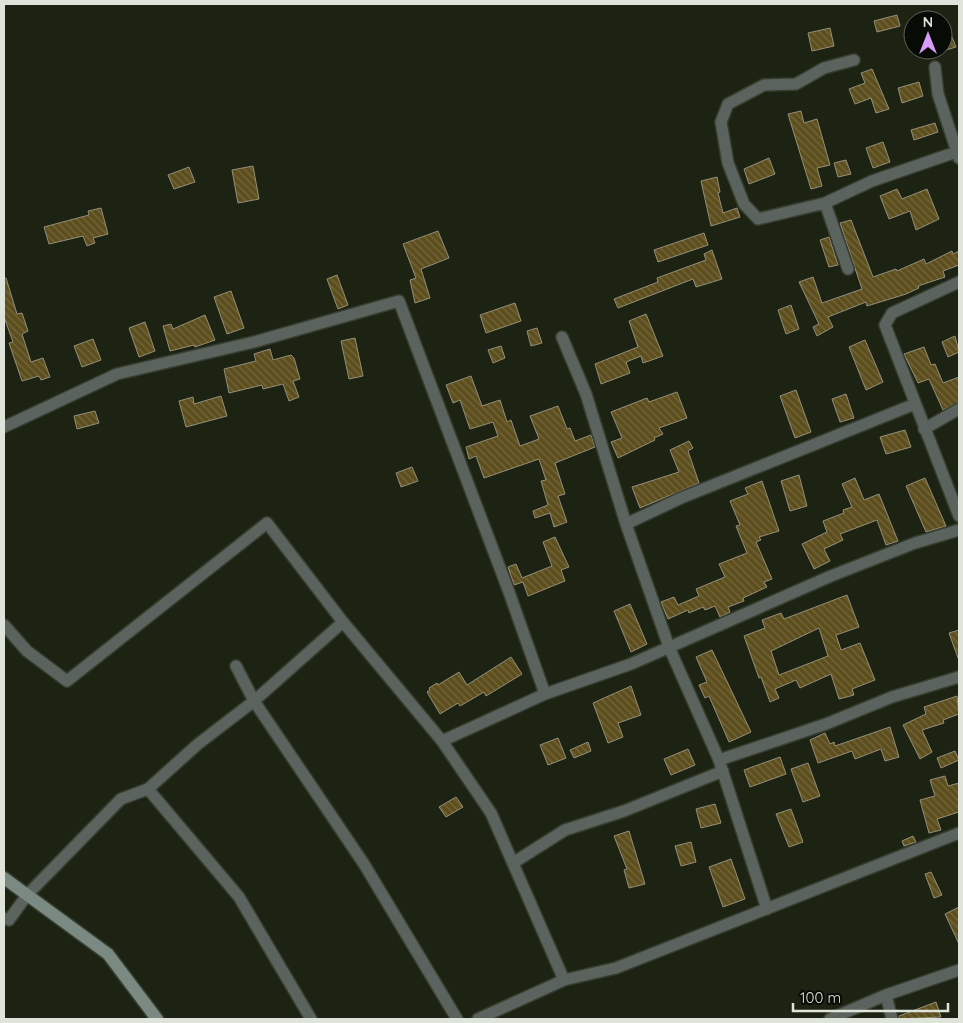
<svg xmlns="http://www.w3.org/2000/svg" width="963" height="1023" font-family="Quicksand,sans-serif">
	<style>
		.building { fill: url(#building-back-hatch); stroke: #958f7a; fill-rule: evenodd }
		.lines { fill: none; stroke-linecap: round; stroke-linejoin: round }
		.street-casing { stroke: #373e2f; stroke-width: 14 }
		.secondary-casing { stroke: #373e2f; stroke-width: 15 }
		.street { stroke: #5a635e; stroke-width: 11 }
		.secondary { stroke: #7a8981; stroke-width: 12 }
	</style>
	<defs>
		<pattern id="building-back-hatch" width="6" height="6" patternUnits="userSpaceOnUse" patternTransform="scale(1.25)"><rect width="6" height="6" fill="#5d4e1d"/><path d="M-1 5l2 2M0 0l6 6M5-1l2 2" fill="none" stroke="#74673d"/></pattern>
	</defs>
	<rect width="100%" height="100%" fill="#1c2313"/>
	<path class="building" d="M897,15L900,26L877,32L874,21Z
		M830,28L834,46L812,51L808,33Z
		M952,37L956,47L943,51V40Z
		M872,69L889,109L876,113L871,98L855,104L849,89L865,83L861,73Z
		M919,82L923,96L902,103L898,88Z
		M801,111L804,123L817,119L830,165L817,168L822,186L811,189L788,114Z
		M935,123L938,132L914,140L911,130Z
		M883,142L890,162L873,168L866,148Z
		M769,158L775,174L749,184L744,169Z
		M846,160L851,174L838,177L834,163Z
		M253,166L259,199L238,203L232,170Z
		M189,167L195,182L174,189L168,175Z
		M717,177L720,192L718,193L723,213L737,208L740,217L711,226L701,181Z
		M897,189L902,199L927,189L939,219L916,230L910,211L889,219L880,196Z
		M101,208L108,234L93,238L95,243L87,246L83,236L49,244L44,227L89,215L88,211Z
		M851,220L873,277L896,269L897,271L924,259L926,264L952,251L953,254L959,251V265L943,271L945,277L918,286L919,288L906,294L867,306L866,302L828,317L833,327L817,336L813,327L819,324L799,282L813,277L822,303L862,289L840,223Z
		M438,231L449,258L421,269L430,298L415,303L410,280L416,278L403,244Z
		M704,233L708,245L658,262L654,250Z
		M829,237L838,265L829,267L820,240Z
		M712,250L722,279L696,287L693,279L618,308L614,299L658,282L657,278L706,260L704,254Z
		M337,275L348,305L338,309L327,279Z
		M4,278H6L17,314L22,313L28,331L22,334L31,362L43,358L50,377L41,380L39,376L22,381L9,343L13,342L4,317Z
		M231,291L244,328L227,334L214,297Z
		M515,303L521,321L486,333L480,315Z
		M791,305L799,329L786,334L778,310Z
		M646,314L663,356L643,363L641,356L626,362L630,373L601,384L595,364L638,347L629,321Z
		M205,315L215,340L195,347L194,345L170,351L163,326L171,324L173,329Z
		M145,322L155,351L139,357L129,328Z
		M537,328L542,343L531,346L527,331Z
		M955,336L959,352L948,357L942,342Z
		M355,338L363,376L349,379L341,341Z
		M93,339L101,360L82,367L74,346Z
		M865,340L883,382L866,390L849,347Z
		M501,346L505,358L493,363L488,350Z
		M924,347L931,365L935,364L943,383L959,377V402L943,410L929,379L918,383L904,354Z
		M270,349L273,360L291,355L294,358L300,379L293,381L299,397L289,401L283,384L263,389L262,385L229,393L224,369L256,361L254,354Z
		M471,376L482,406L500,400L507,422L511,420L520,446L539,439L530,416L558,406L567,429L570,428L575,441L591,435L595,447L555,463L565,494L558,496L567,522L554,527L550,513L535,518L533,511L548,505L541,481L546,480L539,459L484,478L476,456L469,459L466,447L498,436L493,422L470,429L460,400L453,403L446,385Z
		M796,390L811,432L795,438L780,396Z
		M677,392L687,418L659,428L663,434L654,438L655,440L618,458L611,442L622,438L611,412L647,398L649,402Z
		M846,394L854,418L840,422L832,399Z
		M221,396L227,416L186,427L179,401L193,397L194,404Z
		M95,411L99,423L77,429L74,416Z
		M905,430L911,447L886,454L880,437Z
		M689,441L693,448L688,451L699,483L640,508L632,487L679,472L670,450Z
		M412,467L418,481L401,487L396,473Z
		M799,475L807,506L790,511L781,481Z
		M855,478L864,500L879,494L898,541L886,545L877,520L840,534L843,540L824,549L830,561L814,569L802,544L827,532L823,521L844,513L843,510L852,507L842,484Z
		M925,478L946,526L926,532L906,486Z
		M762,481L779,531L759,537L761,540L756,542L772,579L764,582L767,587L743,598L744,601L728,607L730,612L720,617L715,606L705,610L703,607L689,613L688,610L668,619L661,602L674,597L678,605L699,596L696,589L725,577L719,564L747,553L736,526L740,525L730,501L748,494L745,488Z
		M555,537L569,567L561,570L565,581L528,596L523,582L514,585L508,567L516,564L522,578L552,566L543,542Z
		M847,595L859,627L836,635L841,650L860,643L875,680L852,689L854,695L839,699L831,674L800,688L796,680L775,689L779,698L770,702L761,677L759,678L744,636L765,628L762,620L781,613L784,619ZM819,628L828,656L779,675L771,651Z
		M630,604L647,644L631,652L614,611Z
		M959,630V658H958L949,633Z
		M712,650L751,732L729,742L709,696L705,698L699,685L707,682L696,657Z
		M511,657L522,674L486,696L484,692L460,706L458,703L440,714L427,692L430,690L429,688L437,683L438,685L459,672L467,685Z
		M631,686L641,715L618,723L623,737L608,743L593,703Z
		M957,696L959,714L943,720L944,723L922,730L932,752L920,759L903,725L926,714L924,707Z
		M890,727L899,757L885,761L881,749L855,759L852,751L818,763L810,740L825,733L830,744L834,742L835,746Z
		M558,738L566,758L548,765L540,745Z
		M588,742L591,751L574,758L570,750Z
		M688,749L695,765L671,775L664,759Z
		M955,751L959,760L941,768L937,758Z
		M780,757L786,774L750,787L744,770Z
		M808,763L820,796L803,802L791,769Z
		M945,776L948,786L959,783V812L937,819L941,830L929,833L920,800L935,796L930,780Z
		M456,797L463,807L446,817L439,807Z
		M715,804L721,823L701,828L696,809Z
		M791,809L803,842L789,847L776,814Z
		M629,831L645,884L629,888L624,870L627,869L614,836Z
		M913,836L916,842L904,846L902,841Z
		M691,842L696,862L681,866L675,846Z
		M731,859L745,899L723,907L709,867Z
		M931,872L942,895L934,898L925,874Z
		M959,907V944L945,914Z
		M936,1002L941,1017L899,1019V1016Z"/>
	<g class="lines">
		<defs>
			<path id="street" d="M854,60L824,68L796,84L764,85L728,104L721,122L728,163L744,204L758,219L825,203L872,181L959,151
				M935,67L938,94L959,158
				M825,203L848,269
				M959,282L892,313L885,325L959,516
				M562,337L586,394L626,524L669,647L719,760L767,909
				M4,427L117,374L254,342L399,301L509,592L545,694
				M924,429L959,409
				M626,524L681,498L915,404
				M4,625L27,651L67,681L267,523L343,622
				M236,666L254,701L364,864L457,1019
				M442,741L491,813L564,980
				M719,760L826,724L892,697L959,677
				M148,789L239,897L311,1019
				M513,863L565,830L624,811L723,771
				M4,918L9,920L27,895L121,799L148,789L198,744L254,701L343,622L442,741L545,694L631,664L831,576L915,543L959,530
				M886,995L892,1019
				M478,1019L564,980L616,968L959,833
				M830,1019L886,995L959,970"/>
			<path id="secondary" d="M4,878L108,954L157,1019"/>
		</defs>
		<use href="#street" class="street-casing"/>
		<use href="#secondary" class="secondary-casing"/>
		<use href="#street" class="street"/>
		<use href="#secondary" class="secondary"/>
	</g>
	<rect width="963" height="1023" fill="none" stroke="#dfe4da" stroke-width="10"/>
	<g transform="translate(928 35)"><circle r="24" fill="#080b05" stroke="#5e625a"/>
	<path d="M0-4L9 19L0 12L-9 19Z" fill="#d79bf9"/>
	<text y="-8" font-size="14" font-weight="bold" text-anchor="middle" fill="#dfe4da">N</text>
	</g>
	<path d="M793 1003v8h155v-8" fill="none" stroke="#dfe4da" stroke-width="2.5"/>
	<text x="800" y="1003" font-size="15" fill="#dfe4da" stroke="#080b05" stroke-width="4" paint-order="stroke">100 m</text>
</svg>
